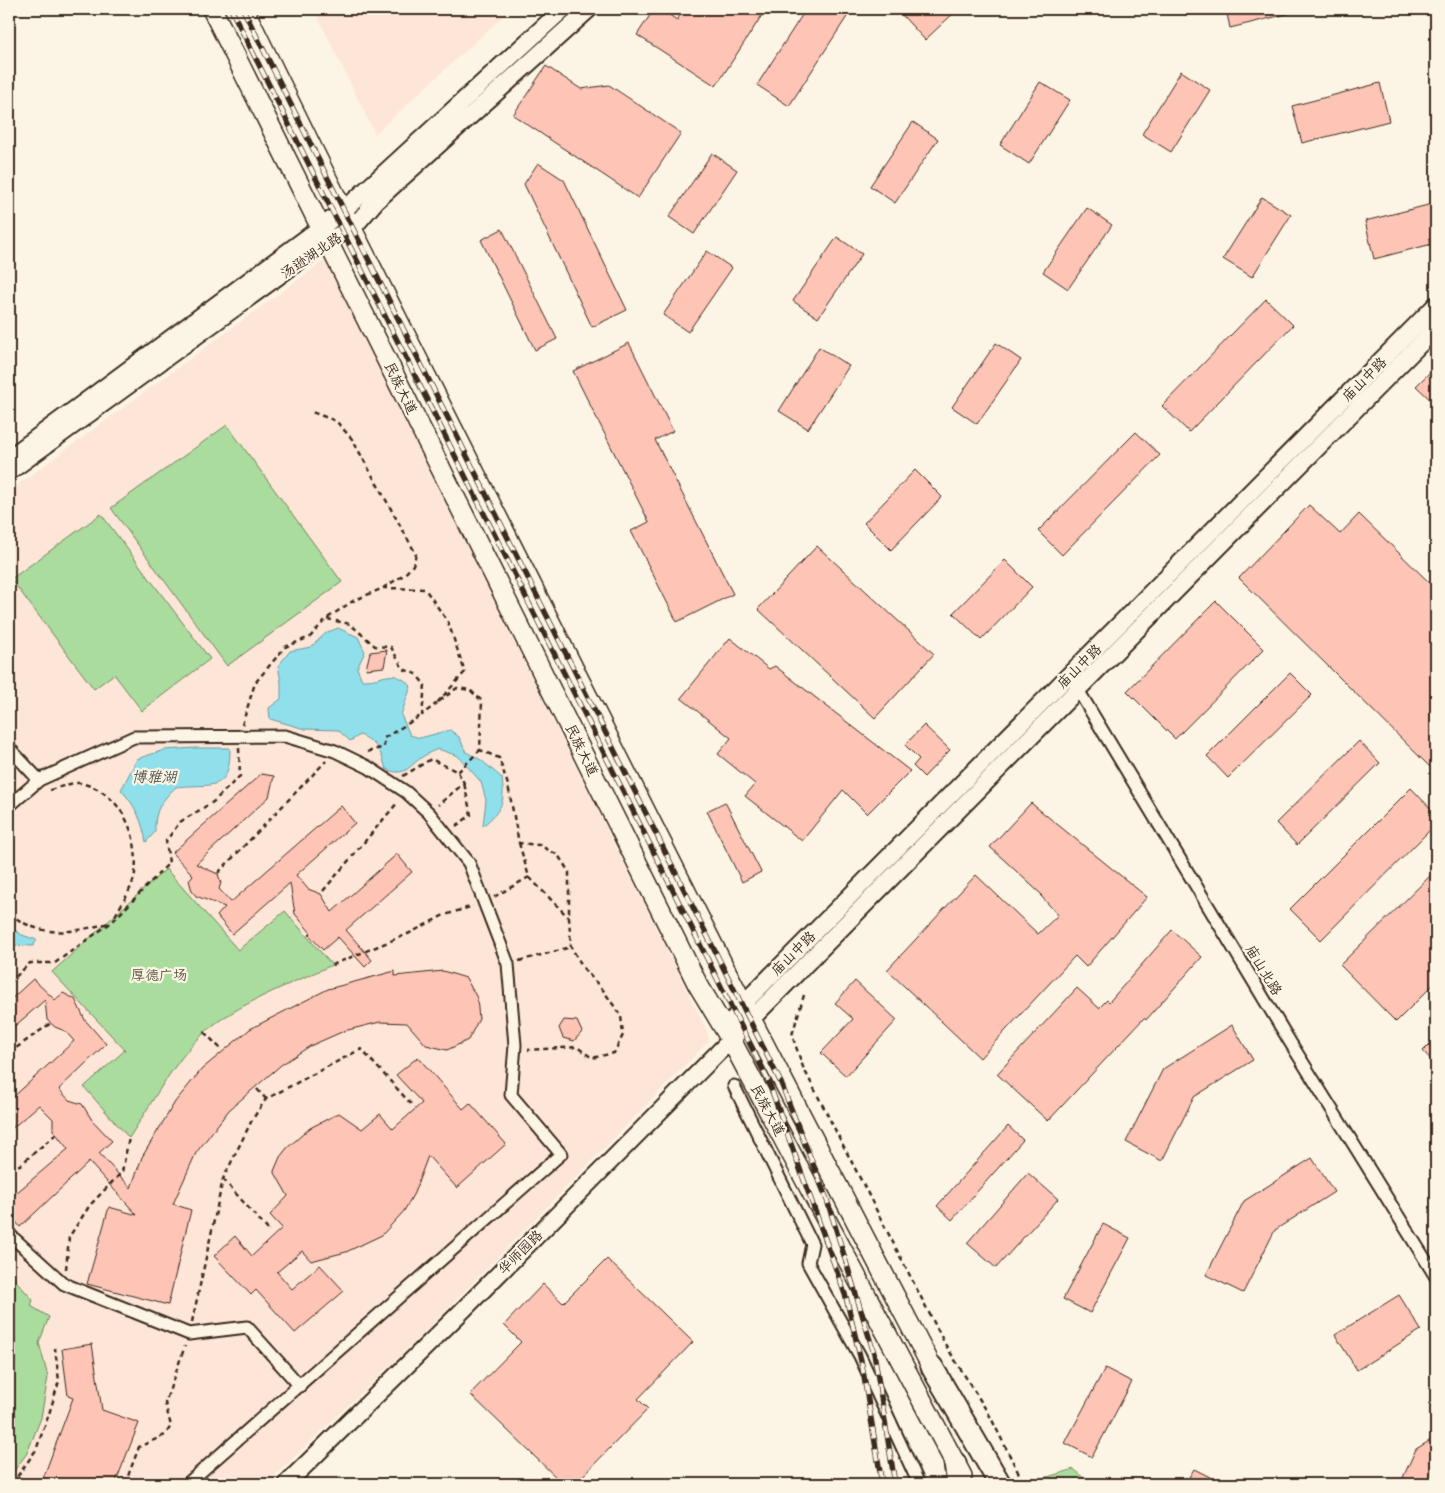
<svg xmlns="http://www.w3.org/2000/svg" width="1445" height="1493" font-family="'Balsamiq Sans','LXGW WenKai TC',sans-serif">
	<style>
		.built { fill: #fde6d7 }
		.green { fill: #aadc9d; stroke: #72835e }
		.water { fill: #90e0ec; stroke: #6e979a }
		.building { fill: #fec4b6; stroke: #3b2a1e }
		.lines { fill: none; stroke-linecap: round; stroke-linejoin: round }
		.street-casing { stroke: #3b2a1e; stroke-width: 15 }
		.secondary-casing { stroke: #3b2a1e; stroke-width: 20 }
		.primary-casing { stroke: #3b2a1e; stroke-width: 22 }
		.highway-casing { stroke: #3b2a1e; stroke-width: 25 }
		.path { stroke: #3b2a1e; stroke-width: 2.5; stroke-dasharray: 5 4; stroke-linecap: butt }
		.street { stroke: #fcf5e5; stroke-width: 11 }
		.secondary { stroke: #fcf5e5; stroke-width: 16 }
		.primary { stroke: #fcf5e5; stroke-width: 19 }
		.highway { stroke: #fcf5e5; stroke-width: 21 }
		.rail-casing { stroke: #3b2a1e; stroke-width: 5.5 }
		.rail { stroke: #fcf5e5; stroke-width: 4; stroke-dasharray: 11; stroke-linecap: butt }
		.labels { text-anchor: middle; stroke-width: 4.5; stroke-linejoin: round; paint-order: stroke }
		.street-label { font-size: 14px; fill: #3b2a1e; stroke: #fcf5e5 }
		.park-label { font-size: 14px; fill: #57563e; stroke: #fcf5e5 }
		.water-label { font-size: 15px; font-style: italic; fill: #505852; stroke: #fcf5e5 }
	</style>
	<rect width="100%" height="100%" fill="#fcf5e5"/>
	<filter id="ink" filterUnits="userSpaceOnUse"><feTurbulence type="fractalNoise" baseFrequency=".02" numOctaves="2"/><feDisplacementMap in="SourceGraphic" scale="10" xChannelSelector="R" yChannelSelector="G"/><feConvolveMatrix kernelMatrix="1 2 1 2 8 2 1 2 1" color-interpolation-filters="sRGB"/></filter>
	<g filter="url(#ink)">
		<path class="built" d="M314,9H511L375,134Z
			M325,260L708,1033L709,1041L420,1337L266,1484H9V491Z"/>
		<path class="green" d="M227,425L342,582L227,666L111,508Z
			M101,514L210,659L142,711L114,674L94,689L11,579Z
			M166,869L238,950L285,911L332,965C295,982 232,1006 204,1033C173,1062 152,1103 129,1138L84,1087L125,1050L52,972Z
			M9,1273L33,1300L31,1306L49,1317L39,1343L48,1377L41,1418L27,1453L9,1478Z
			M1074,1469L1090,1484H1024Z"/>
		<path class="water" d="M338,628L358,637L365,652L357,668L362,680C385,681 391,666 411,686L401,715L410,735L420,738L450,730L459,737L466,752L481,760L502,778C505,804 502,809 483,826L486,800L481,782L458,756L438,749C433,751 428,753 424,756C409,765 406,778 386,769C381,752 377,742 360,735L350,741L338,730L305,729L270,719L269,708L281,699V682L278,666L290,651L311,647L326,633Z
			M195,748H230C230,794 212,783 176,787C161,801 154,811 155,832L146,842C142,821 136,806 121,790L137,759L164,750Z
			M9,926L22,935L37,940L33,946L9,945Z"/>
		<path class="building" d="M654,9H660L677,20L684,9H766L716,86L637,35Z
			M806,9H852L789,106L757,85Z
			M909,9H958L925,40L902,15Z
			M1226,9H1290L1291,13L1230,28Z
			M546,66L581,89L609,85L681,133L638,198L513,115Z
			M1181,71L1210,90L1171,152L1142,134Z
			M1040,82L1070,100L1029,164L1000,145Z
			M1380,83L1389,121L1302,143L1292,106Z
			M913,122L938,139L895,203L870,186Z
			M712,153L737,170L694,234L669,217Z
			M538,163L564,180L627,310L592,327L524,184Z
			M1262,197L1291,215L1252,277L1223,259Z
			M1436,203V243L1374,259L1365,221Z
			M1087,208L1112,225L1068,289L1043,272Z
			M502,229L557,339L535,350L481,240Z
			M837,237L862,254L818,318L793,301Z
			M707,251L732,268L688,332L663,315Z
			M1266,299L1293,325L1189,432L1162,406Z
			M629,343L673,431L655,440L733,594L677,622L631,531L649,522L573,371Z
			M996,343L1021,360L977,424L952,407Z
			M819,347L849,366L808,429L779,411Z
			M1436,366V405L1416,386Z
			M1136,432L1160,455L1062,555L1038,531Z
			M915,470L942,497L891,550L864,523Z
			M1309,505L1340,534L1359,514L1436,589V773L1239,578Z
			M817,546L934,654L875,718L758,609Z
			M1005,560L1032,587L981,640L953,613Z
			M1216,601L1264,649L1175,739L1127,691Z
			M730,638L769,669L775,666L910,771L867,814L843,790L802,841L745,796L755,784L718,754L731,738L681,698Z
			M387,650L384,667L366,669L370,652Z
			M1290,673L1312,695L1228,778L1207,756Z
			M924,725L950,750L924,777L913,766L919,759L905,745Z
			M1359,741L1380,763L1297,845L1276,823Z
			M261,774L274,776L269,797L196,864L218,874L221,883L219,889L231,902L341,806L355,823L296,875L308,889L321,894L332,912L397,854L412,872L346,930L372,960L365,967L338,937L323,950L309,935L311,933L295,914L290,883L232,934L217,916L225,907L196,896L192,891L189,880L193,875L172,853Z
			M1411,788L1436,814V824L1321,940L1290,909Z
			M725,802L761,872L742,882L707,811Z
			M1031,803L1147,897L1086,967L1075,956L980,1058L887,970L976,875L1038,934L1058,915L1041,896L1042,895L990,847Z
			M1436,870V982L1396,1022L1340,965Z
			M1172,930L1202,957L1146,1020L1144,1018L1048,1121L997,1074L1077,988L1099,1008L1107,1000L1109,1002Z
			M395,971V976L443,971L466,978L477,998L479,1019L468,1040L447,1050L426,1045L407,1023L380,1022L344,1031L310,1046L281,1065L229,1110L196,1153L173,1204L191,1210L168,1305L87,1284L109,1207L137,1215L89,1162L20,1227L9,1213V1199L68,1149L53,1130V1119L39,1105L9,1131V1101L74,1041L65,1031L55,1027L47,1020L45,1000L9,1031V1001L33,979L55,1000L63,993L75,999L85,1020L106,1044L59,1089L69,1100L82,1104L92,1120L112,1141L99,1153L131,1188L142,1157L175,1102L202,1069L250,1029L328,989Z
			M855,981L897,1020L846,1076L821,1053L853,1019L835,1003Z
			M564,1020L577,1021L582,1032L574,1041L563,1038L559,1028Z
			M1232,1025L1253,1060L1194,1097L1162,1161L1126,1142L1163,1069Z
			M1436,1038V1065L1423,1051Z
			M418,1057L463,1109L470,1103L506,1144L457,1188L428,1156L414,1193L404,1211L382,1235L346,1252L311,1261L302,1251L277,1272L292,1289L320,1265L344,1291L295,1333L256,1290L251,1295L214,1256L235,1236L252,1256L282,1228L270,1215L288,1196L274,1171L280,1157L287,1148L310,1128L339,1113L362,1129L380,1114L393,1129L422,1103L396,1075Z
			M1008,1126L1023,1140L952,1220L937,1206Z
			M1312,1158L1334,1192L1275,1230L1243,1293L1206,1275L1244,1201Z
			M1028,1173L1058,1199L996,1268L967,1243Z
			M1103,1224L1130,1238L1090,1313L1063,1299Z
			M607,1259L693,1342L638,1399L648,1409L575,1484H563L470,1394L521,1342L504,1325L543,1284L563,1303Z
			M1399,1295L1421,1330L1357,1370L1335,1335Z
			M92,1344L102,1410L139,1423L115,1484H41L73,1398L68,1396L62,1349Z
			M1105,1368L1132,1382L1092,1457L1065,1443Z
			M1436,1437V1484H1400L1416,1449Z
			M1194,1469L1224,1484H1185Z"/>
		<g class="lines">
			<defs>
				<path id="street" d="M1075,685L1290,1042L1436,1277
					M9,748L39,780
					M9,806L39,780L134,737L285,736L335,751L368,767L406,792L429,813L469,863L508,964L515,1045L511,1095L561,1154L187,1484
					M734,1086L812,1244L808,1263L860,1356L919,1484
					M9,1234L64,1284L189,1334L247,1327L300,1386"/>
				<path id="secondary" d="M9,458L343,211L563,9
					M9,472L328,240L352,229L376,201L589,9
					M726,1031L744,1003L1436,305
					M286,1484L463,1310L1436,328"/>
				<path id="primary" d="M212,9L697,983L730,1038L962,1476
					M244,9L343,211L723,965L938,1379"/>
				<path id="highway" d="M932,1367L1000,1484
					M955,1463L958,1484"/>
			</defs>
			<use href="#street" class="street-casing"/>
			<use href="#secondary" class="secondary-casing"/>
			<use href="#primary" class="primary-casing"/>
			<use href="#highway" class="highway-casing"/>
			<path class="path" d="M383,588L425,589L448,622L465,672L437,703L457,688L470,690L482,701L480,750L499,758L508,785L519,843L539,845L558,855L569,872V918L571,947L584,969L603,990L621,1016L623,1035L614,1053L592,1058L577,1047L528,1050
				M327,619L350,624L375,646L391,647L403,669L416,674L425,685L422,715L437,703
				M242,725L255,683L285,647L310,637L326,619L353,601L383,588L404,575L413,565L416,554L352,439L336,421L309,411
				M367,752L384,747V738L422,715
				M458,772L480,750
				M403,776L431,759L458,772L464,783L438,805
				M50,790C58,788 72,782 80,783C120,791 140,834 135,873C133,888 121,904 114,918
				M456,826L471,815L464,783
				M519,843L529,877L569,918
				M218,873L326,761
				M323,891L398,802
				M494,897L529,877
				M9,913C41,939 71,933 109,923
				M519,961L571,947
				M332,965L410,933L442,916L473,906
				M9,983L30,963H55L112,922L169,863L166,841L180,822L213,802L240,776L239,748
				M804,995L792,1035L803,1067L945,1344L990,1416L1024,1484
				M204,1032L221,1049
				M9,1053L51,1023
				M257,1089L266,1099
				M9,1166L20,1165L56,1134
				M223,1179L269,1231
				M66,1269L69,1237L90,1205L122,1172L129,1138
				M192,1322L223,1179L252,1120L266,1099L361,1049L411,1104
				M12,1484L36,1450L49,1414L59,1381L55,1348
				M125,1484L139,1447L165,1435L171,1426L165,1403L185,1346"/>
			<use href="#street" class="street"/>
			<use href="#secondary" class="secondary"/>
			<use href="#primary" class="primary"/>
			<use href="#highway" class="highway"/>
			<defs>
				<path id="rail" d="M231,9L768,1080L846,1297L862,1365L882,1484
					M243,9L781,1083L827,1200L874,1353L895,1484"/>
			</defs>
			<use href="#rail" class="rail-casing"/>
			<use href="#rail" class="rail"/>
		</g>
	</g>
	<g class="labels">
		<g class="street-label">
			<text transform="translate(311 255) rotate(-34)" y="5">汤逊湖北路</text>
			<text transform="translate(1364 379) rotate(-45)" y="5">庙山中路</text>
			<text transform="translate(401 388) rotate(64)" y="5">民族大道</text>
			<text transform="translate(1079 666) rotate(-45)" y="5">庙山中路</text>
			<text transform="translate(582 750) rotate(64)" y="5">民族大道</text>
			<text transform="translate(793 953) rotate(-45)" y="5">庙山中路</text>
			<text transform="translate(1264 970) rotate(59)" y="5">庙山北路</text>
			<text transform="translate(768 1110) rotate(62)" y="5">民族大道</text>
			<text transform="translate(520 1252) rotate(-45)" y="5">华师园路</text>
		</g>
		<g class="park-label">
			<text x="159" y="980">厚德广场</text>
		</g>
		<g class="water-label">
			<text x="154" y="782">博雅湖</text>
		</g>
	</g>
	<rect width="1445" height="1493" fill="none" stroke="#fcf5e5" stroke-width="30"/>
	<rect x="15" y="15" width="1415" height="1463" fill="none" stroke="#3b2a1e" stroke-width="2" filter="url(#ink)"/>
</svg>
